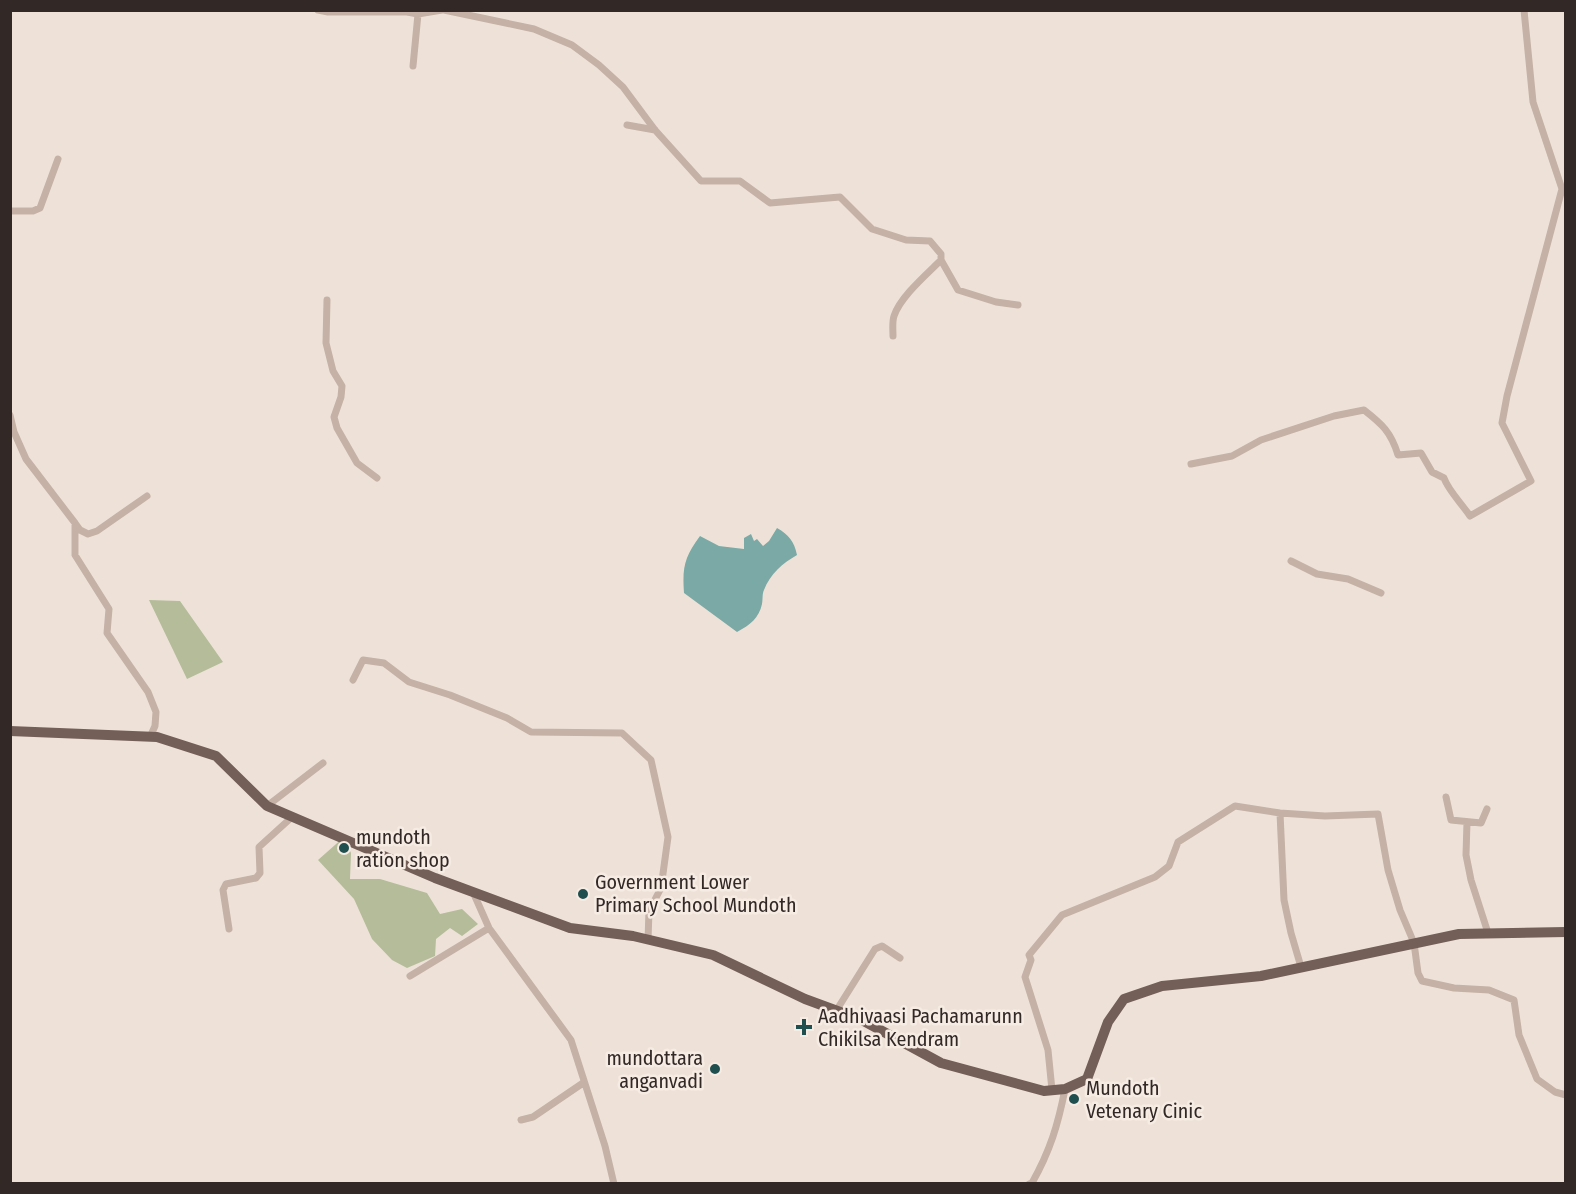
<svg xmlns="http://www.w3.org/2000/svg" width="1576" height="1194" font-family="'Fira Sans Condensed',sans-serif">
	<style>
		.green { fill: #b4bc9a }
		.water { fill: #7aa9a6 }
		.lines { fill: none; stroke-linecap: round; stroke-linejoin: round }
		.minor { stroke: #c5b1a6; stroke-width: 7 }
		.primary { stroke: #735e58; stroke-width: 10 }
		.poi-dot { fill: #1f4f4e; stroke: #f7ece4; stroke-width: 2 }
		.labels { text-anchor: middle; stroke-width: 5; stroke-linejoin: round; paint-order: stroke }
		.poi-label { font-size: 20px; fill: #322826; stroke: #f7ece4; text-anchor: start }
	</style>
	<rect width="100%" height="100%" fill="#eee2d8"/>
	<path class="green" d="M149,600L180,601L223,662L187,679Z
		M344,837L351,853L350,879H380L427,893L440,914L462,909L478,924L462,936L450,928L436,939L435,956L407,968L392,960L372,939L354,899L318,860Z"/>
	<path class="water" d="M777,528C789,535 794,541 797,555C783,563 770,574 764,590C762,594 763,599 762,604C759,618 750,625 737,632L684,593C682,567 685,556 700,536L719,546L744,549V538L751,534L754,541L757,539L763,546L769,541Z"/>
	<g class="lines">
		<path class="minor" d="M318,10L328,12H407L418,14L442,10
			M444,10L534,29L572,45L599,65L623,87L655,130L701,181H740L770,203L840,197L872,229L906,240L930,241L941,254V260C927,274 900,297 894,316C892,322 893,330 893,336
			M413,66L418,14
			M627,125L655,130
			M10,211H33L40,208L58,159
			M941,260L958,290L996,302L1018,305
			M327,300L326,343L333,371L342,386L341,397L334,417L337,428L357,463L377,478
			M10,415L14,432L26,459L75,523V555L109,609L107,633L148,692L156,712L155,726L150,737
			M1191,464L1232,456L1261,440L1334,416L1364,410C1382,424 1391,432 1398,455L1421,453L1432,472L1444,478C1448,490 1462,504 1470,516L1531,481L1502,423L1507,396L1562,189L1533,102L1524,10
			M75,523L80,530L88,534L97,531L147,496
			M1291,561L1317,574L1348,579L1381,593
			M353,680L363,660L384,663L409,682L450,695L507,718L531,732L622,733L651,760L668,837L661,888L649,911L648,940
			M1446,797L1451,820L1481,823L1487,809
			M267,806L323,763
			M1280,813L1284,900L1291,933L1301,967
			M1467,822L1466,855L1471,880L1488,933
			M473,892L489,928L571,1040L605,1146L614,1184
			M229,929L223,890L226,884L256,878L260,873L259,847L292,817
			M410,976L489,928
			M836,1011L875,949L882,946L900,958
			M1052,1090L1048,1050L1025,977L1031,960L1029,955L1062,915L1155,877L1169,866L1178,842L1235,806L1280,813L1325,816L1378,814L1388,870L1400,910L1414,943L1418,973L1422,981L1454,988L1489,990L1514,1000L1519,1035L1537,1079L1555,1092L1566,1095
			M521,1120L533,1117L583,1083
			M1029,1184L1032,1183C1050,1151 1058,1125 1065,1089"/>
		<path class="primary" d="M10,731L157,737L216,756L267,806L435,878L570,928L633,936L713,955L805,999L862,1020L941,1063L1044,1091L1065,1089L1087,1079L1108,1022L1124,999L1162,986L1261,976L1459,934L1566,932"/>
	</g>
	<g class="poi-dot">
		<circle cx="344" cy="848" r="6"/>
		<circle cx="583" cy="894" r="6"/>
		<path d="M801 1018h6v6h6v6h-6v6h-6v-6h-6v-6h6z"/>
		<circle cx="715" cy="1069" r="6"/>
		<circle cx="1074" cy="1099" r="6"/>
	</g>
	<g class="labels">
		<g class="poi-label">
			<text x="356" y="844">mundoth<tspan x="356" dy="23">ration shop</tspan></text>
			<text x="595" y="889">Government Lower<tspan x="595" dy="23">Primary School Mundoth</tspan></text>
			<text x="818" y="1023">Aadhivaasi Pachamarunn<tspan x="818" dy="23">Chikilsa Kendram</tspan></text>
			<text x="703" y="1065" text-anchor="end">mundottara<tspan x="703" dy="23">anganvadi</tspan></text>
			<text x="1086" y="1095">Mundoth<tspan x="1086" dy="23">Vetenary Cinic</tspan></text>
		</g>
	</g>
	<rect width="1576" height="1194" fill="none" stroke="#322826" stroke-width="24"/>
</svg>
